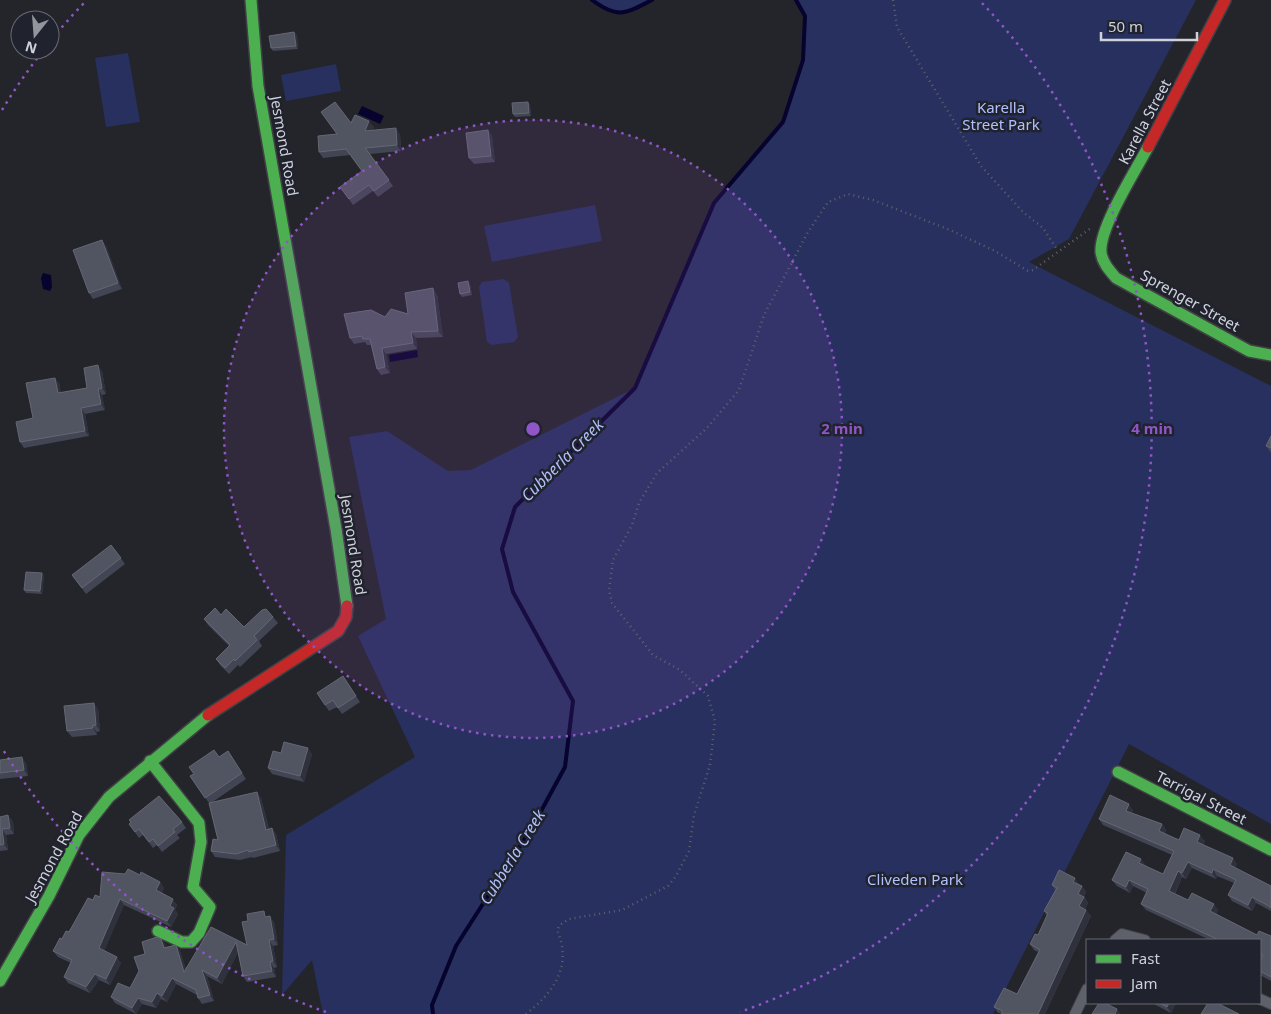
<svg xmlns="http://www.w3.org/2000/svg" width="1271" height="1014" font-family="'Noto Sans',sans-serif">
	<style>
		.green { fill: #27305f }
		.water { fill: #07032f }
		.lines { fill: none; stroke-linecap: round; stroke-linejoin: round }
		.stream { stroke: #07032f; stroke-width: 4 }
		.street-casing { stroke: #404145; stroke-width: 12 }
		.fast-casing { stroke: #404145; stroke-width: 14 }
		.jam-casing { stroke: #404145; stroke-width: 14 }
		.path { stroke: #606168; stroke-width: 2.5; stroke-dasharray: 1 4; stroke-linecap: butt }
		.street { stroke: #5e606a; stroke-width: 10 }
		.fast { stroke: #4caf50; stroke-width: 11 }
		.jam { stroke: #c62828; stroke-width: 11 }
		.wall { fill: #424553 }
		.shaded-wall { fill: #2f323d }
		.building { fill: #515461; stroke: #656774 }
		.ring { fill: none; stroke: #9055c6; stroke-width: 2.5; stroke-dasharray: 2.5 5 }
		.labels { text-anchor: middle; stroke-width: 5; stroke-linejoin: round; paint-order: stroke }
		.park-label { font-size: 15px; fill: #b0c1fe; stroke: #20232e }
		.street-label { font-size: 15px; fill: #cfd1d9; stroke: #20232e }
		.water-label { font-size: 16px; font-style: italic; fill: #aebffb; stroke: #20232e }
		.centre { fill: #9055c6; stroke: #20232e; stroke-width: 2.5 }
		.ring-label { font-size: 15px; text-anchor: middle; font-weight: bold; fill: #9055c6; stroke: #20232e; stroke-width: 5; stroke-linejoin: round; paint-order: stroke }
	</style>
	<rect width="100%" height="100%" fill="#24252a"/>
	<path class="green" d="M592,0H652C626,13 619,20 592,0Z
		M796,0H1196L1069,239L1029,262L1271,386V824L1129,744L993,1014H323L312,960L282,995L286,835L415,757L358,636L386,619L349,437L387,431L448,471L471,470L635,388L714,203L783,122L803,60L805,16Z
		M128,53L140,122L106,127L95,58Z
		M336,64L341,91L286,101L281,75Z
		M595,205L602,241L492,262L484,226Z
		M504,279L509,283L518,337L514,342L492,345L487,342L479,287L482,282Z"/>
	<path class="water" d="M362,106L384,116L380,124L358,114Z
		M43,273L51,275L52,287L50,291L43,289L41,278Z
		M417,350L418,357L390,362L389,355Z"/>
	<g class="lines">
		<path class="stream" d="M592,0C619,20 626,13 652,0
			M433,1014L432,1005L456,946L534,824L565,767L573,701L513,592L502,549L515,507L635,388L714,203L783,122L803,60L805,16L796,0"/>
		<defs>
			<path id="street" d="M1115,940L1122,934L1145,940
				M1260,999L1271,1004
				M1075,1014L1087,989"/>
			<path id="fast" d="M251,0L258,86L336,529L347,606
				M1148,147C1136,170 1099,228 1101,252C1102,262 1109,270 1116,278L1249,351L1271,355
				M150,761L199,823L201,842L193,887L210,907L199,933L191,942H182L158,931
				M1118,772L1271,850
				M0,981L49,896L79,835L109,797L208,715"/>
			<path id="jam" d="M1148,147L1225,0
				M208,715L338,631L346,617L347,606"/>
		</defs>
		<use href="#street" class="street-casing"/>
		<use href="#fast" class="fast-casing"/>
		<use href="#jam" class="jam-casing"/>
		<path class="path" d="M893,0L897,27L981,166L1023,212L1043,228L1058,251
			M526,1014C553,993 573,966 557,930L560,925L569,919L622,910L668,886L676,876L689,851L694,815L710,765L715,721L708,696L680,670L653,655L612,603L609,590L613,560L632,525L639,503L657,473L707,428L739,390L764,315L808,232L828,202L848,194L873,200L950,230L995,251L1028,271L1033,270L1091,228"/>
		<use href="#street" class="street"/>
		<use href="#fast" class="fast"/>
		<use href="#jam" class="jam"/>
	</g>
	<path class="wall" d="M294,32L297,35L298,49L273,51L271,48Z
		M528,102L530,105L531,116L515,117L513,114Z
		M351,123L374,127L372,130L400,134L401,151L370,154L393,186L378,197L373,191L353,205L340,187L362,171L350,155L323,158L319,152L336,134Z
		M488,130L492,136L495,162L474,164L469,158Z
		M106,246L122,289L93,299L89,293Z
		M470,284L472,295L462,297L460,294Z
		M437,294L443,337L416,338L417,349L386,354L390,373L381,375L377,369L371,345H367L365,342L354,344L350,338L385,317L408,314Z
		M102,371L106,394L102,395L105,410L85,414L89,436L24,448L20,442L33,418L59,383L61,393L87,388Z
		M1271,436V453L1266,446Z
		M111,545L125,564L86,594L72,575Z
		M42,573L44,576L42,594L26,593L24,590Z
		M221,615L244,627L273,617L278,623L259,641L262,646L240,667L238,665L229,674L220,665L216,659L229,646L208,625L204,619Z
		M343,676L360,702L342,714L337,707L329,711L325,705Z
		M98,709L100,731L97,732V735L72,737L67,731Z
		M228,751L246,779L211,803L261,798L269,829L276,834L280,851L253,858L252,857L240,860L215,857L211,851L218,840L209,803L190,776Z
		M281,753L312,754L304,782L272,774L268,768Z
		M0,760L26,763L28,776L0,779Z
		M1133,810L1132,813L1162,824L1166,830L1165,834L1179,840L1205,841L1203,845L1237,864L1235,868L1271,886V911L1256,903L1252,911L1232,901L1228,895L1234,883L1217,876L1216,879L1192,868L1186,879L1182,877L1175,894L1188,900L1218,910L1216,914L1257,935L1271,936V981L1260,975V962L1261,959L1260,958V940H1210L1146,910L1141,904L1147,893L1133,886L1130,893L1117,886L1112,880L1146,865L1145,866L1163,874L1172,855L1103,825L1099,819Z
		M0,817L13,821L14,834L6,835L8,850L0,851Z
		M182,822L186,828L177,835L180,838L162,852L157,845L153,848L143,835L139,838L129,824Z
		M125,874L140,875L160,882L164,888L162,893L177,905L175,910L178,914L171,927L124,905L104,951L121,963L110,985L99,980L90,993L68,983L64,977L71,963L58,957L53,951L93,900L100,897Z
		M1079,884V885L1082,886L1086,892L1084,896L1088,903L1085,909L1091,916L1045,1014L998,1013L994,1007L1017,994L1038,952L1034,950L1030,944L1038,935L1047,916L1044,911L1055,890L1052,885Z
		M268,916L274,922L278,945L273,946L277,967L274,968L276,977L247,982L243,976L238,952L222,984L207,976L214,1001L202,1004L198,998L197,995L176,984L167,1002L161,999L156,1008L142,1004L136,1014L115,1003L111,997L130,988L139,971L145,954L161,939L166,947L176,945L180,951L186,970L247,945Z
		M1152,1003H1176L1171,1013Z"/>
	<path class="shaded-wall" d="M294,32L297,35L298,49L296,46Z
		M528,102L530,105L531,116L529,113Z
		M369,121L374,127L369,137L365,131Z
		M396,128L400,134L401,151L397,145Z
		M488,130L492,136L495,162L491,156Z
		M102,240L106,246L122,289L118,283Z
		M468,281L470,284L472,295L470,292Z
		M433,288L437,294L443,337L438,331Z
		M411,332L416,338L417,349L413,343Z
		M382,348L386,354L390,373L385,367Z
		M98,365L102,371L106,394L102,388Z
		M55,378L59,383L62,399L58,393Z
		M98,389L102,395L105,410L101,404Z
		M81,408L85,414L89,436L85,431Z
		M42,573L44,576L42,594L40,591Z
		M94,703L98,709L100,731L96,725Z
		M92,726L97,732V735L93,728Z
		M308,748L312,754L304,782L300,776Z
		M22,757L26,763L28,776L24,770Z
		M257,792L261,798L270,836L266,830Z
		M1129,804L1133,810L1130,817L1126,811Z
		M8,815L13,821L14,834L10,828Z
		M1162,824L1166,830L1163,837L1159,831Z
		M272,828L276,834L280,851L276,845Z
		M2,829L6,835L8,850L4,844Z
		M1200,835L1205,841L1201,848L1197,842Z
		M1233,858L1237,864L1234,871L1230,865Z
		M1141,859L1146,865L1143,869L1139,863Z
		M1188,862L1192,868L1186,879L1182,873Z
		M1213,869L1217,876L1216,879L1212,873Z
		M1178,871L1182,877L1173,897L1169,891Z
		M1075,878L1079,884L1077,888L1073,882Z
		M1129,880L1133,886L1130,893L1126,887Z
		M160,882L164,888L160,897L156,890Z
		M1082,886L1086,892L1082,900L1078,894Z
		M1084,897L1088,903L1084,912L1079,906Z
		M1252,897L1256,903L1252,911L1248,905Z
		M120,899L124,905L103,954L99,948Z
		M173,899L177,905L175,910L178,914L171,927L167,921L170,906Z
		M1214,904L1218,910L1215,917L1210,911Z
		M1086,910L1091,916L1045,1014H1038Z
		M270,916L274,922L278,945L274,939Z
		M161,939L166,945L168,954L164,948Z
		M269,940L273,946L277,967L273,961Z
		M236,942L240,948L222,984L217,978Z
		M176,945L180,951L189,978L184,972Z
		M117,957L121,963L110,985L106,979Z
		M270,962L274,968L276,977L272,971Z
		M202,970L207,976L214,1001L210,995Z
		M95,974L99,980L90,993L86,987Z
		M172,978L176,984L167,1002L162,996Z
		M157,993L161,999L156,1008L152,1002Z
		M138,998L142,1004L136,1014L132,1008Z
		M1169,1003H1176L1171,1013L1167,1007Z
		M1117,1009L1121,1014H1115Z"/>
	<path class="building" d="M294,32L296,46L271,48L269,36Z
		M335,102L351,123L355,115L369,121L365,131L396,128L397,145L365,148L389,180L374,191L369,185L349,199L340,187L362,171L346,149L319,152L318,136L337,134L321,112Z
		M528,102L529,113L513,114L512,103Z
		M488,130L491,156L469,158L466,133Z
		M102,240L118,283L89,293L73,250Z
		M468,281L470,292L460,294L458,283Z
		M433,288L438,331L411,332L413,343L382,348L385,367L377,369L370,339H363L362,336L350,338L344,314L371,310L385,317L391,309L408,314L405,293Z
		M98,365L102,388L98,389L101,404L81,408L85,431L20,442L16,422L33,418L26,383L55,378L58,393L87,388L84,368Z
		M1271,436V448L1266,446Z
		M111,545L121,558L82,588L72,575Z
		M26,572L42,573L40,591L24,590Z
		M215,608L221,615L226,609L244,627L262,610L266,609L273,617L254,636L257,640L235,661L234,659L225,668L216,659L230,645L204,619Z
		M343,676L356,696L338,708L333,700L325,705L317,693Z
		M94,703L96,725L92,726L93,728L67,731L64,706Z
		M284,742L308,748L300,776L268,768L273,751L281,753Z
		M214,750L219,757L228,751L242,773L205,798L190,776L194,774L189,767Z
		M22,757L24,770L0,773V760Z
		M257,792L266,830L272,828L276,845L249,852L248,850L236,854L211,851L213,839L218,840L209,803Z
		M1110,795L1129,804L1126,811L1162,824L1159,831L1179,840L1184,828L1200,835L1197,842L1233,858L1230,865L1271,886V908L1269,906L1252,897L1248,905L1228,895L1236,880L1213,869L1212,873L1188,862L1182,873L1178,871L1169,891L1188,900L1192,893L1214,904L1210,911L1257,935L1259,931L1271,936V977L1260,971V962L1263,955L1260,954V940H1219L1141,904L1148,889L1129,880L1126,887L1112,880L1126,852L1141,859L1139,863L1163,874L1174,851L1099,819Z
		M159,796L182,822L173,829L175,832L158,846L153,839L149,842L139,829L135,832L129,824L131,822L129,820Z
		M8,815L10,828L2,829L4,844L0,845V817Z
		M128,869L140,875L141,872L160,882L156,890L173,899L170,906L174,908L167,921L120,899L99,948L117,957L106,979L95,974L86,987L64,977L72,960L53,951L60,938L62,939L66,931L69,932L88,898L93,900L95,895L100,897L102,872L125,874Z
		M1059,870L1075,878L1073,882L1082,886L1078,894L1084,897L1079,906L1086,910L1038,1014H1001L1003,1011L994,1007L1004,988L1017,994L1040,950L1030,944L1035,934L1038,935L1048,913L1044,911L1057,888L1052,885Z
		M264,911L265,917L270,916L274,939L269,940L273,961L270,962L272,971L243,976L236,942L217,978L202,970L210,995L198,998L196,990L172,978L162,996L157,993L152,1002L138,998L132,1008L111,997L118,983L130,988L139,971L134,957L145,954L142,942L157,937L161,939L164,948L176,945L184,972L211,927L247,945L242,922L248,921L247,914Z
		M1099,1003H1105L1117,1009L1115,1014H1092Z
		M1159,1003H1169L1167,1007Z
		M1208,1003H1217L1239,1014H1201Z"/>
	<circle cx="533" cy="429" r="309" fill="#9055c6" fill-opacity=".12"/>
	<g class="ring">
		<circle cx="533" cy="429" r="309"/>
		<path d="M326 1012A619 619 0 0 1 2 748M2 110A619 619 0 0 1 42 52M52 39A619 619 0 0 1 84 3M982 3A619 619 0 0 1 740 1012"/>
	</g>
	<g class="labels">
		<g class="park-label">
			<text x="1001" y="113">Karella<tspan x="1001" dy="17">Street Park</tspan></text>
			<text x="915" y="885">Cliveden Park</text>
		</g>
		<g class="street-label">
			<text transform="translate(1145 122) rotate(-62)" y="5">Karella Street</text>
			<text transform="translate(284 146) rotate(80)" y="5">Jesmond Road</text>
			<text transform="translate(1190 301) rotate(29)" y="5">Sprenger Street</text>
			<text transform="translate(353 545) rotate(81)" y="5">Jesmond Road</text>
			<text transform="translate(1201 798) rotate(27)" y="5">Terrigal Street</text>
			<text transform="translate(54 857) rotate(-61)" y="5">Jesmond Road</text>
		</g>
		<g class="water-label">
			<text transform="translate(562 460) rotate(-45)" y="6">Cubberla Creek</text>
			<text transform="translate(512 857) rotate(-58)" y="6">Cubberla Creek</text>
		</g>
	</g>
	<circle cx="533" cy="429" r="8" class="centre"/>
	<g class="ring-label">
		<text x="842" y="434">2 min</text>
		<text x="1152" y="434">4 min</text>
	</g>
	<rect x="1086" y="939" width="175" height="65" fill="#20232e" stroke="#666972"/>
	<rect x="1096" y="955" width="25" height="8" fill="#4caf50" stroke="#666972"/>
	<text x="1131" y="964" font-size="15" fill="#cfd1d9">Fast</text>
	<rect x="1096" y="980" width="25" height="8" fill="#c62828" stroke="#666972"/>
	<text x="1131" y="989" font-size="15" fill="#cfd1d9">Jam</text>
	<g transform="translate(35 35) rotate(197)"><circle r="24" fill="#20232e" stroke="#666972"/>
	<path d="M0-4L9 19L0 12L-9 19Z" fill="#93959c"/>
	<text y="-8" font-size="14" font-weight="bold" text-anchor="middle" fill="#cfd1d9">N</text>
	</g>
	<path d="M1101 32v8h96v-8" fill="none" stroke="#cfd1d9" stroke-width="2.5"/>
	<text x="1108" y="32" font-size="15" fill="#cfd1d9" stroke="#20232e" stroke-width="4" paint-order="stroke">50 m</text>
</svg>
